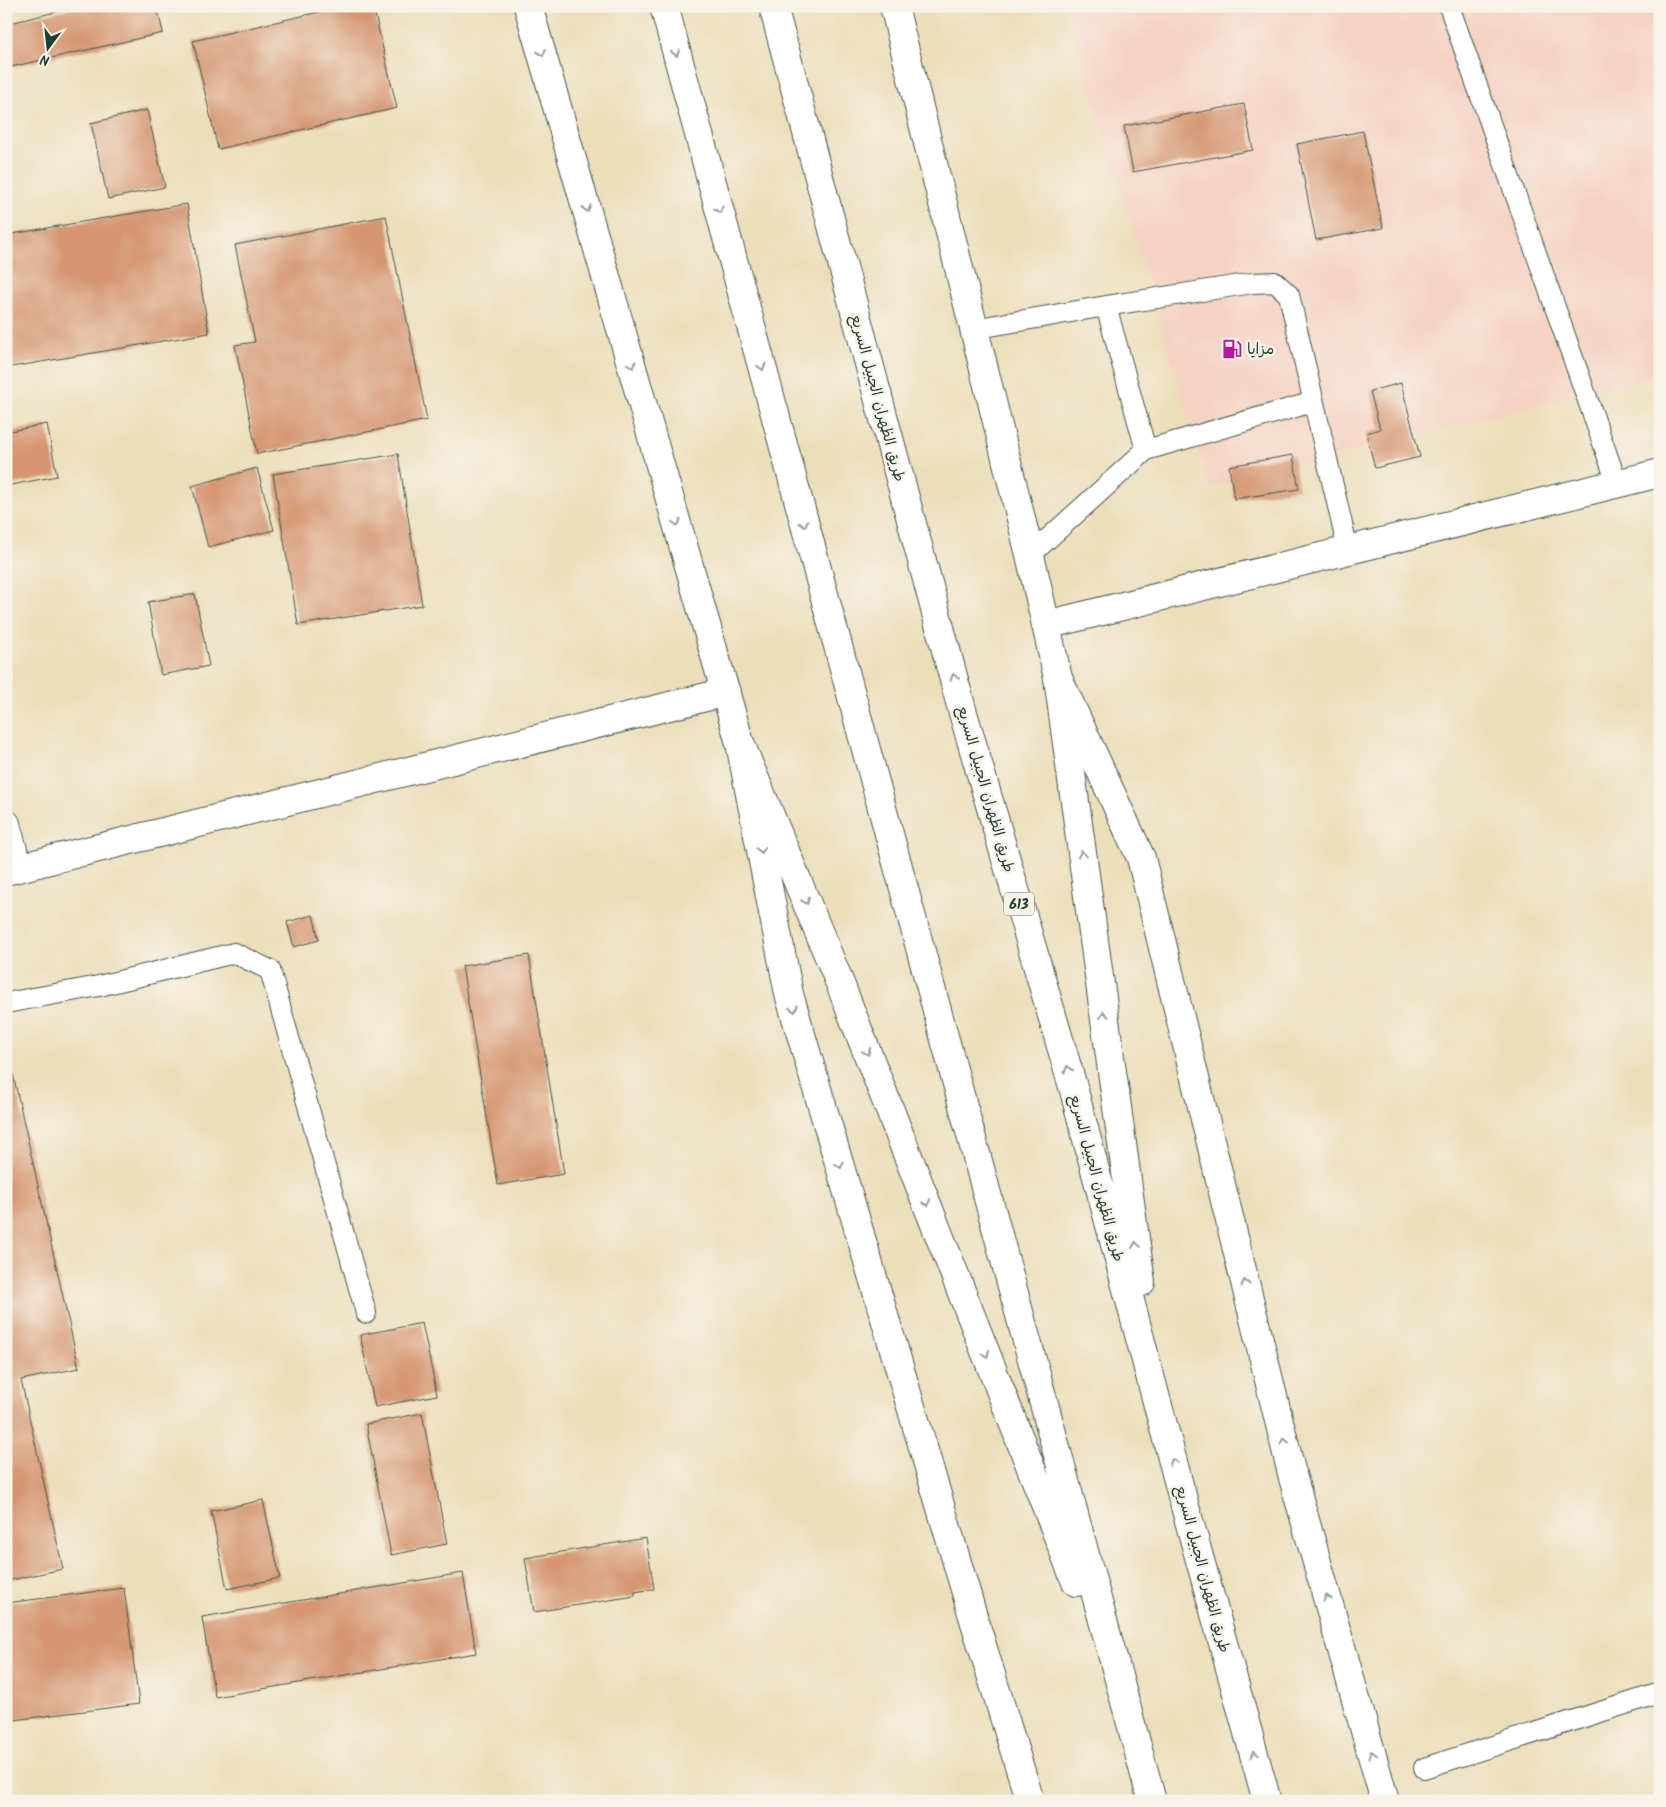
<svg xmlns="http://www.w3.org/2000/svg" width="1666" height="1807" font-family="Kalam,'Playpen Sans Arabic',sans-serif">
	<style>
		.built { fill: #f5d2c2 }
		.building { fill: #d59671 }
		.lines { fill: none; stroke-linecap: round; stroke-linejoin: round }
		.lane-casing { stroke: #3e5548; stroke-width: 22 }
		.street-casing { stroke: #3e5548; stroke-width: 30 }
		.secondary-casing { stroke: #3e5548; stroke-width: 30 }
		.primary-casing { stroke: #3e5548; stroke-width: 30 }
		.highway-casing { stroke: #3e5548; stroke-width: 30 }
		.lane { stroke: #fff; stroke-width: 20 }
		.street { stroke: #fff; stroke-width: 28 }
		.secondary { stroke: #fff; stroke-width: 28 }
		.primary { stroke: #fff; stroke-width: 28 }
		.highway { stroke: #fff; stroke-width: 28 }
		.oneway { stroke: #8f9e9a }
		.labels { text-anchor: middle; stroke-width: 5; stroke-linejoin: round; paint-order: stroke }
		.shield { fill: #f7f3e8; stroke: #60746a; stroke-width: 1 }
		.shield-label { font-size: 14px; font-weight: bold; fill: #1f3d34 }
		.poi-label { font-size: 15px; fill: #1f3d34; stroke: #f7f3e8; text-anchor: start }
		.street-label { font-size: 15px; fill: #1f3d34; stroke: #f7f3e8 }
	</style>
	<rect width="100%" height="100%" fill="#f7f3e8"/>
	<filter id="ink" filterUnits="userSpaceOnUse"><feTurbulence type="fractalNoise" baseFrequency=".02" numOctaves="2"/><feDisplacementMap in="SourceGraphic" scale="10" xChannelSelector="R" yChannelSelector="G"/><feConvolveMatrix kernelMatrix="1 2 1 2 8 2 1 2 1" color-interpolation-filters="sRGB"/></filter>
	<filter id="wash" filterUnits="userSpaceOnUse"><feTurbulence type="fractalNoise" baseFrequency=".0096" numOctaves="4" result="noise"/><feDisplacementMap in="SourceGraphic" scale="20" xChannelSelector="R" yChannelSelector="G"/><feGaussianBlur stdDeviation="1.12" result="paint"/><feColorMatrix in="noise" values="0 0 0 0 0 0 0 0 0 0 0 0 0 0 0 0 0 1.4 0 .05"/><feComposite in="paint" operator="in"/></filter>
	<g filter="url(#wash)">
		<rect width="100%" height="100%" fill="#eddebb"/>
		<path class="built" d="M1066,6H1660V374L1210,488Z"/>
		<g id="blocks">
			<path class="building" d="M81,6H157L163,33L6,68V24Z
				M345,6H373L397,108L218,149L193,41Z
				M1244,104L1253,150L1133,172L1124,126Z
				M147,110L165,187L108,199L91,123Z
				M1363,131L1383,228L1316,240L1297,144Z
				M187,204L209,333L6,368V235Z
				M386,216L427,420L257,454L235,345L255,342L235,245Z
				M1401,383L1420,457L1375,468L1366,433L1380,429L1370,391Z
				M47,424L57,476L6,486V432Z
				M398,454L422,605L298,625L273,474Z
				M1293,455L1299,489L1234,499L1229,466Z
				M257,468L274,530L208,547L192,486Z
				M195,594L209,666L161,675L148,602Z
				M313,915L319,940L294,947L287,922Z
				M529,955L564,1174L498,1185L462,966Z
				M6,1043L79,1368L21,1380L63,1569L6,1581Z
				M422,1323L437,1395L375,1407L360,1335Z
				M422,1413L447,1544L391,1555L366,1424Z
				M263,1500L280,1578L227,1589L211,1511Z
				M646,1538L654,1589L635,1592V1596L534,1612L525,1558Z
				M463,1573L476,1653L215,1697L202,1617Z
				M124,1588L139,1704L6,1721V1603Z"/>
		</g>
	</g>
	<g filter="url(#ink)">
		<use href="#blocks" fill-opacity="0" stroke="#3e5548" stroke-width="1"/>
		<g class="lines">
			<defs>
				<path id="lane" d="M1449,6L1617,483
					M973,329L1106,306L1253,283L1275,282L1289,295L1348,550
					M1146,450L1313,402
					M1030,555L1146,450L1106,306
					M6,1003L99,986L234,953L270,970L366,1313
					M1424,1768L1660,1693"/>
				<path id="street" d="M6,824L18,868
					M6,871L726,692"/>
				<path id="secondary" d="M1046,625L1660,473"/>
				<path id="primary" d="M528,6L740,743L789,994L972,1613L1030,1801
					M894,6L1030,555L1058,678L1141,858L1293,1478L1385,1801"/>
				<path id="highway" d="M664,6L1152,1801
					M773,6L961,706L1073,1087L1181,1492L1267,1801
					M1058,678L1141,1282
					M740,743L835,971L1076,1582"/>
			</defs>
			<use href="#lane" class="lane-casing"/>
			<use href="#street" class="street-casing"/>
			<use href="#secondary" class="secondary-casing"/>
			<use href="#primary" class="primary-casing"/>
			<use href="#highway" class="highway-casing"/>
			<use href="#lane" class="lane"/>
			<use href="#street" class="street"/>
			<use href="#secondary" class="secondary"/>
			<use href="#primary" class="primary"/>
			<use href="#highway" class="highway"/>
		</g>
		<defs><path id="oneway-chevron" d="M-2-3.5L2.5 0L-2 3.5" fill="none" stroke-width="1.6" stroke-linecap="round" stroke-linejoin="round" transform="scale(1.25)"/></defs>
		<g class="oneway">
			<use href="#oneway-chevron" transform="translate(542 53) rotate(74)"/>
			<use href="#oneway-chevron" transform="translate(676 53) rotate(75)"/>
			<use href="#oneway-chevron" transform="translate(587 209) rotate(74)"/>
			<use href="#oneway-chevron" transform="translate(719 210) rotate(75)"/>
			<use href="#oneway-chevron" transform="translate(632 365) rotate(74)"/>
			<use href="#oneway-chevron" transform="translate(762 367) rotate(75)"/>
			<use href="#oneway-chevron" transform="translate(677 523) rotate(74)"/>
			<use href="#oneway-chevron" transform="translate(804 524) rotate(75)"/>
			<use href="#oneway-chevron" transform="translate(954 677) rotate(-105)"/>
			<use href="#oneway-chevron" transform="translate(761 850) rotate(79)"/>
			<use href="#oneway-chevron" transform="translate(1082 854) rotate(-98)"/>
			<use href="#oneway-chevron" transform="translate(806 901) rotate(67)"/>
			<use href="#oneway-chevron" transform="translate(794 1009) rotate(74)"/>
			<use href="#oneway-chevron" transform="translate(1104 1015) rotate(-98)"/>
			<use href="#oneway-chevron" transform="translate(867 1052) rotate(68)"/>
			<use href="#oneway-chevron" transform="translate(1068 1069) rotate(-106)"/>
			<use href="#oneway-chevron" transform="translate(840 1165) rotate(74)"/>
			<use href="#oneway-chevron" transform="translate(927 1203) rotate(68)"/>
			<use href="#oneway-chevron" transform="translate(1136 1245) rotate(-98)"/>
			<use href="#oneway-chevron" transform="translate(1245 1283) rotate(-104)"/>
			<use href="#oneway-chevron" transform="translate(986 1354) rotate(68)"/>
			<use href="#oneway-chevron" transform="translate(1284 1441) rotate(-104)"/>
			<use href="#oneway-chevron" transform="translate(1173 1462) rotate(-105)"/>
			<use href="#oneway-chevron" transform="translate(1327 1598) rotate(-106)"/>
			<use href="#oneway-chevron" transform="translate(1254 1754) rotate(-106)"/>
			<use href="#oneway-chevron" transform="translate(1372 1754) rotate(-106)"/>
		</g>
	</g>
	<defs>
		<symbol id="fuel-bare" viewBox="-9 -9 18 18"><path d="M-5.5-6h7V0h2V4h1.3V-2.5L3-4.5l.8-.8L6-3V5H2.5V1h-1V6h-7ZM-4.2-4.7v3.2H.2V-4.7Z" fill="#b5179e" stroke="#f7f3e8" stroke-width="2.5" paint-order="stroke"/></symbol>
	</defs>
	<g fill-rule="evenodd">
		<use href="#fuel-bare" x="1218" y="335" width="28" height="28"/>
	</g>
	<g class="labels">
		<rect class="shield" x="1004" y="892.5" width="30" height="23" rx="4"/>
		<g class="shield-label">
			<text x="1019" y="909">613</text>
		</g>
		<g class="poi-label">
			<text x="1247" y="354">مزايا</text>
		</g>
		<g class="street-label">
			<text transform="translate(878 398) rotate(75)" y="5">طريق الظهران الجبيل السريع</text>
			<text transform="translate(986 789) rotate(74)" y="5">طريق الظهران الجبيل السريع</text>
			<text transform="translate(1097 1178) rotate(75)" y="5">طريق الظهران الجبيل السريع</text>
			<text transform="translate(1203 1569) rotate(75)" y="5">طريق الظهران الجبيل السريع</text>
		</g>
	</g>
	<rect width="1666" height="1807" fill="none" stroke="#f7f3e8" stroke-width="25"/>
	<g transform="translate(48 48) rotate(195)" stroke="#f7f3e8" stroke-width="4" paint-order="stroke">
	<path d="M0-4L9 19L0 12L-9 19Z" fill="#1f3d34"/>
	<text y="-8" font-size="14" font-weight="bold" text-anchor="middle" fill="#1f3d34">N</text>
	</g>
</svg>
